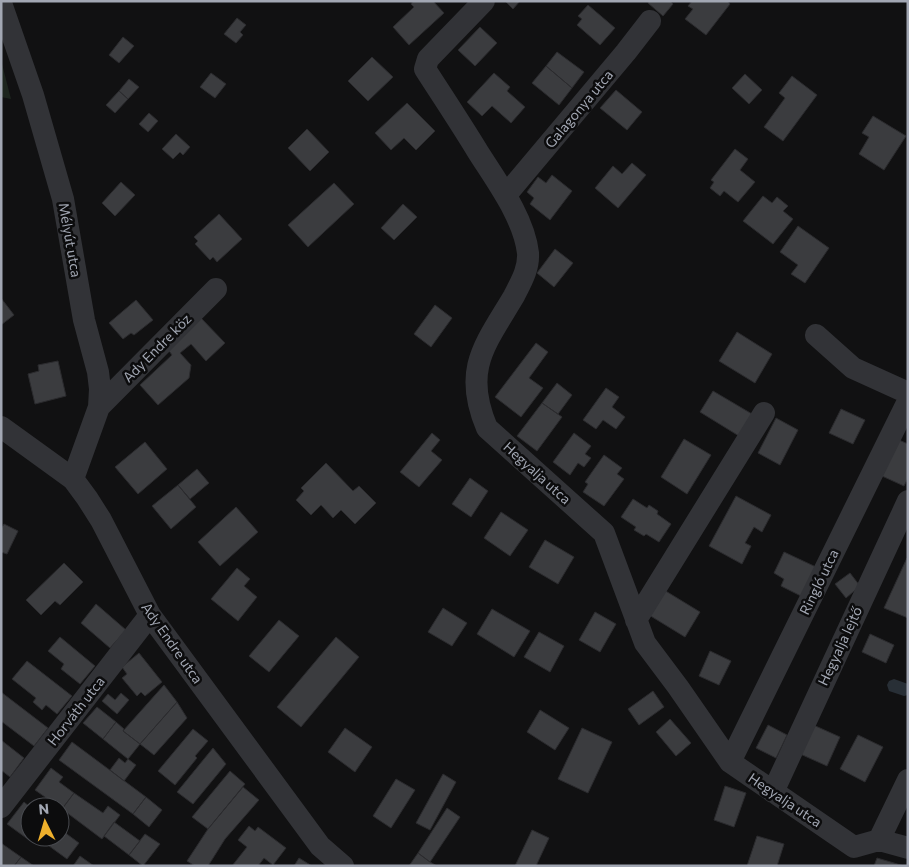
<svg xmlns="http://www.w3.org/2000/svg" width="909" height="867" font-family="Commissioner,sans-serif">
	<style>
		.green { fill: #1d251e }
		.water { fill: #282f36 }
		.building { fill: #3b3c3f; stroke: #2b2b2e }
		.lines { fill: none; stroke-linecap: round; stroke-linejoin: round }
		.street { stroke: #323337; stroke-width: 22 }
		.labels { text-anchor: middle; stroke-width: 5; stroke-linejoin: round; paint-order: stroke }
		.street-label { font-size: 14px; fill: #a2a7b3; stroke: #0c0c0d }
	</style>
	<rect width="100%" height="100%" fill="#111112"/>
	<path class="green" d="M1,60L11,99L1,97Z"/>
	<path class="water" d="M894,679L908,684V695L904,696L889,691L887,685L889,681Z"/>
	<path class="building" d="M413,1H433L444,13L409,45L393,27L414,7L411,4Z
		M505,1H520L513,9Z
		M649,1H670L673,4L663,16L648,3Z
		M692,1H727L730,4L706,35L685,19L693,9L688,6Z
		M588,5L615,28L600,45L577,25L582,19L578,16Z
		M237,18L246,25L240,32L243,35L236,43L224,34Z
		M480,27L497,43L475,66L458,50Z
		M123,37L134,46L119,63L109,55Z
		M557,52L584,72L572,88L546,66Z
		M372,57L393,77L368,101L348,81Z
		M546,66L572,88L559,105L532,83Z
		M211,73L226,84L215,98L200,87Z
		M494,73L510,87L507,91L525,107L511,123L492,106L482,116L467,102Z
		M745,74L762,90L749,104L732,88Z
		M792,76L817,95L783,141L764,127L785,98L779,93Z
		M129,79L139,87L128,99L119,91Z
		M616,90L642,112L627,130L600,108Z
		M119,91L128,99L115,113L106,105Z
		M407,103L435,131L416,150L404,138L391,150L375,133Z
		M149,113L158,121L148,132L139,124Z
		M873,116L906,136L884,170L859,154L869,137L862,133Z
		M307,129L329,152L310,171L288,148Z
		M176,134L190,147L183,155L180,152L173,159L162,149Z
		M735,149L748,159L740,170L755,182L738,202L724,191L720,196L710,188L714,182L711,180Z
		M632,163L646,175L618,208L595,188L613,166L622,174Z
		M552,175L572,191L550,220L530,204L534,198L527,192L538,177L546,183Z
		M121,182L135,195L115,216L102,203Z
		M334,183L354,204L308,247L288,225Z
		M763,196L772,203L777,197L788,206L783,211L793,219L773,244L743,221Z
		M403,204L417,217L394,240L381,228Z
		M219,214L242,239L217,262L213,257L210,260L195,244L198,241L194,237Z
		M798,226L829,248L805,283L791,274L798,265L780,252Z
		M555,249L573,263L554,287L537,273Z
		M1,298L14,315L1,325Z
		M136,300L153,320L134,335L131,333L123,339L109,323Z
		M435,305L452,318L431,347L414,334Z
		M200,317L225,343L206,361L191,344L180,353L191,365L189,378L158,405L140,385L172,355L167,348Z
		M737,332L772,354L755,383L719,361Z
		M536,343L548,352L529,378L543,388L521,417L495,397Z
		M58,361L66,396L35,404L28,374L39,371L38,365Z
		M557,383L572,395L558,414L542,403Z
		M606,388L619,397L612,407L625,417L616,429L603,420L596,429L583,420Z
		M713,391L752,414L739,436L700,412Z
		M542,403L562,417L537,451L517,436Z
		M841,409L865,420L853,444L829,433Z
		M776,418L798,430L780,465L758,453Z
		M432,433L440,440L431,451L442,460L419,487L400,472Z
		M574,433L591,446L585,454L591,458L584,467L578,463L570,475L553,462Z
		M684,439L711,455L687,494L661,477Z
		M899,440L908,444V478L904,486L882,476Z
		M145,442L167,469L138,494L115,467Z
		M604,455L622,468L617,474L624,479L604,506L583,492L588,484L585,482Z
		M326,463L353,491L359,486L376,503L355,524L341,510L333,518L321,505L311,515L296,500L304,491L301,488Z
		M197,469L209,483L190,499L178,485Z
		M470,478L488,491L471,517L452,504Z
		M178,485L196,507L171,529L152,506Z
		M736,496L771,515L762,532L754,527L745,543L751,546L742,564L709,546Z
		M633,499L647,508L649,505L658,511L657,514L671,524L659,542L646,534L644,536L634,530L636,527L621,517Z
		M236,507L258,532L220,566L198,542Z
		M501,512L528,530L510,556L484,538Z
		M4,524L18,531L7,554L1,552V529Z
		M545,540L574,557L558,584L529,567Z
		M784,552L816,567L803,597L781,586L784,579L774,573Z
		M907,558L908,559V618L884,608Z
		M64,563L83,582L60,605L55,601L41,615L26,600Z
		M237,568L250,579L244,586L257,597L238,621L211,599Z
		M850,573L860,586L846,598L835,584Z
		M664,590L700,612L685,637L649,615Z
		M96,604L126,630L110,648L81,623Z
		M443,608L467,623L452,646L428,632Z
		M492,609L530,631L514,657L477,634Z
		M595,612L616,624L600,652L579,640Z
		M279,620L299,636L269,672L249,656Z
		M539,632L564,646L550,672L524,657Z
		M870,634L894,645L886,663L862,652Z
		M60,637L95,666L80,684L61,669L64,664L48,651Z
		M336,637L359,657L301,727L277,707Z
		M710,651L731,661L719,685L699,676Z
		M139,653L162,682L145,696L141,692L137,696L122,678L127,674L122,667Z
		M27,661L72,696L57,714L46,705L42,710L33,702L36,698L12,679Z
		M164,685L177,702L140,744L123,731Z
		M653,691L664,707L639,725L628,709Z
		M1,692L48,728L34,746L1,721Z
		M121,693L129,700L117,714L102,701L108,694L115,700Z
		M177,702L187,718L154,755L140,744Z
		M97,707L116,722L103,739L83,723Z
		M540,710L569,728L555,750L527,732Z
		M670,719L691,743L676,756L656,732Z
		M116,722L124,729L123,731L140,744L128,759L103,739Z
		M811,724L840,737L827,766L798,753Z
		M768,725L787,735L776,758L756,748Z
		M345,728L372,747L355,772L328,752Z
		M582,728L612,742L588,793L558,779Z
		M193,729L208,741L195,756L197,758L175,785L158,771Z
		M858,735L883,747L865,782L840,769Z
		M1,740L24,758L10,777L1,770Z
		M72,742L146,797L133,814L59,760Z
		M213,748L226,764L193,804L177,792Z
		M119,758L125,763L128,759L136,765L124,781L110,770Z
		M51,768L63,777L59,782L74,793L62,809L35,790Z
		M230,771L245,784L208,829L192,817Z
		M443,774L456,782L430,830L416,823Z
		M396,779L415,790L391,828L373,816Z
		M725,786L746,793L734,827L714,820Z
		M243,787L259,800L225,839L208,866H195L187,861L208,829Z
		M74,793L103,813L108,806L120,815L102,839L62,809Z
		M146,797L162,810L149,827L133,814Z
		M24,802L30,807V837H31L29,840L7,824Z
		M447,808L460,817L430,862L418,853Z
		M114,822L140,841L129,855L104,836Z
		M249,826L255,831L258,827L286,848L273,865L264,858L258,866H232L247,847L238,840Z
		M60,829L79,843L67,859L45,843L50,837H60Z
		M532,830L549,838L536,866H515Z
		M145,834L160,844L143,866L129,855Z
		M757,836L784,844L777,866H747Z
		M36,837H50L45,843Z
		M1,843L21,857L14,866H1Z
		M418,853L430,862L437,866H409Z
		M80,856L94,866H73Z
		M21,857L34,866H14Z
		M299,858L312,866H294Z
		M877,858L904,866H874Z"/>
	<g class="lines">
		<path class="street" d="M484,1L428,59L425,69C443,97 461,124 478,152C497,182 524,218 528,253C529,269 521,282 514,296C485,345 462,369 487,428L604,533L645,643L678,687L730,762L854,847L879,840L908,848
			M1,3L33,95L63,199L84,320L98,372L100,389L99,407L73,479
			M506,195L626,52L650,21
			M816,335L853,368L908,393
			M99,407L216,289
			M1,427L73,479L87,498L101,520L150,615L320,846L343,866
			M636,620L764,413
			M730,762L908,401
			M773,792L908,501
			M1,807L150,615
			M879,840L908,780"/>
	</g>
	<g class="labels">
		<g class="street-label">
			<text transform="translate(579 109) rotate(-50)" y="5">Galagonya utca</text>
			<text transform="translate(70 240) rotate(80)" y="5">Mélyút utca</text>
			<text transform="translate(157 348) rotate(-45)" y="5">Ady Endre köz</text>
			<text transform="translate(537 473) rotate(42)" y="5">Hegyalja utca</text>
			<text transform="translate(819 582) rotate(-64)" y="5">Ringló utca</text>
			<text transform="translate(172 643) rotate(55)" y="5">Ady Endre utca</text>
			<text transform="translate(840 646) rotate(-65)" y="5">Hegyalja lejtő</text>
			<text transform="translate(76 711) rotate(-52)" y="5">Horváth utca</text>
			<text transform="translate(785 800) rotate(34)" y="5">Hegyalja utca</text>
		</g>
	</g>
	<rect width="909" height="867" fill="none" stroke="#a2a7b3" stroke-width="5"/>
	<g transform="translate(45 822) rotate(355)"><circle r="24" fill="#0c0c0d" stroke="#484a4f"/>
	<path d="M0-4L9 19L0 12L-9 19Z" fill="#efb02c"/>
	<text y="-8" font-size="14" font-weight="bold" text-anchor="middle" fill="#a2a7b3">N</text>
	</g>
</svg>
